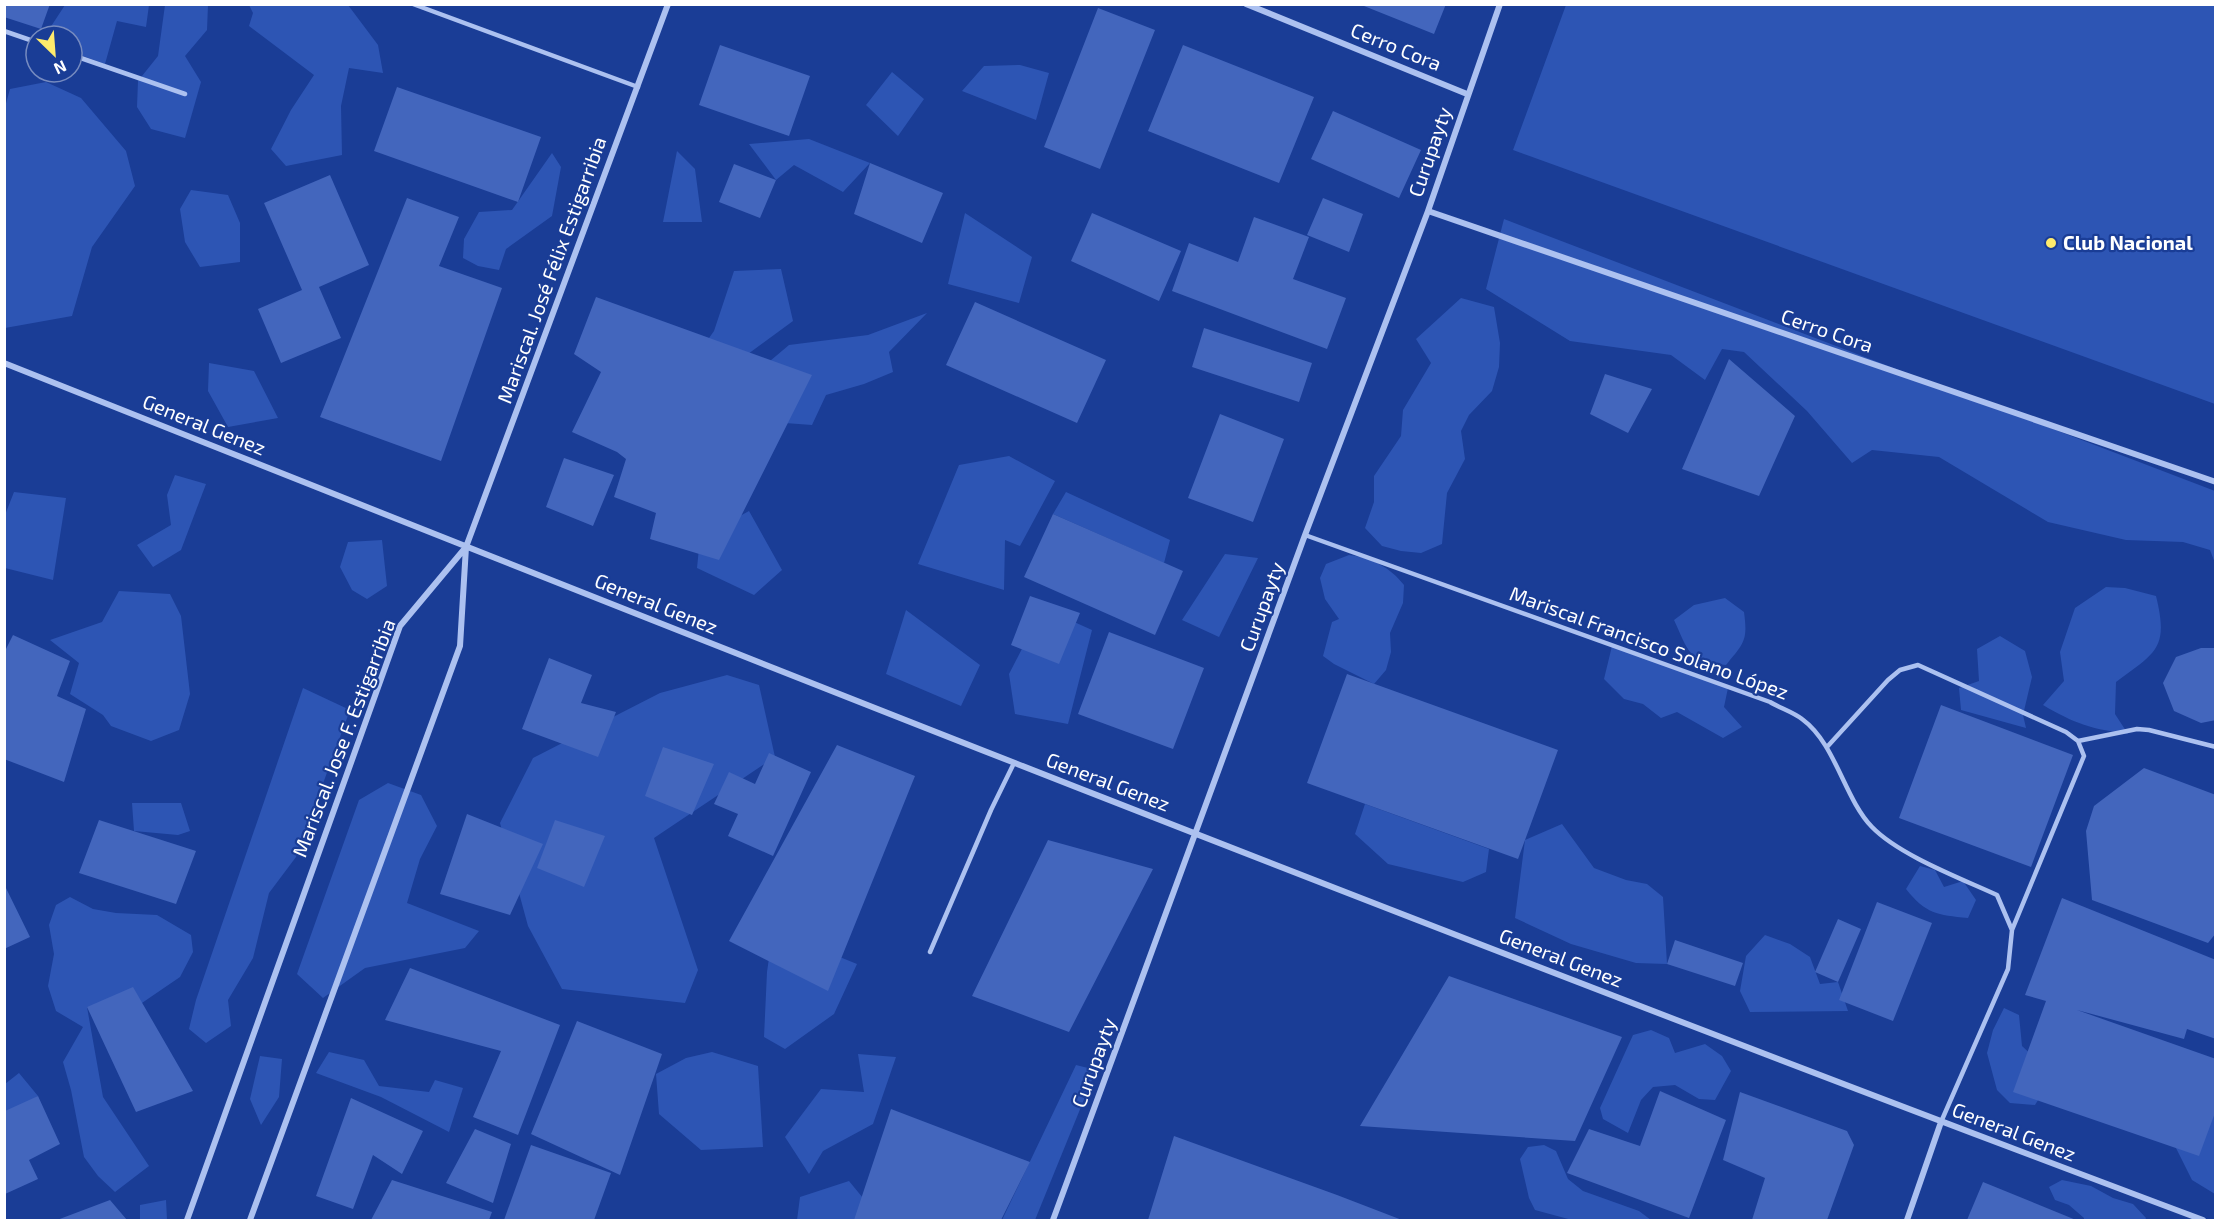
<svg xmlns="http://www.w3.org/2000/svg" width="2220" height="1225" font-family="'Exo 2',sans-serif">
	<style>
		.green { fill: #2d55b4 }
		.building { fill: #4366bd }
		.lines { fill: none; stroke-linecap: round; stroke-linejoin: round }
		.service { stroke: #acc1f0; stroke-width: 4.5 }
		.minor { stroke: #acc1f0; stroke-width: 6 }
		.poi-dot { fill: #ffeb6c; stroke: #1a3d96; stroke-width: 2 }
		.labels { text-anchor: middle; stroke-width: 4.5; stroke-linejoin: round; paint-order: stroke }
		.street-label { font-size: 20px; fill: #fff; stroke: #1a3d96 }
		.poi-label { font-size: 20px; font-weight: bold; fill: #fff; stroke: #1a3d96; text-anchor: start }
	</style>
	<rect width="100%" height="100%" fill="#1a3d96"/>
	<path class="green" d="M65,5H149L146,27L117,21L105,64L72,52V36H53L48,31Z
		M165,5H208L207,30L185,56L201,82L185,138L151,129L137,107L138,81L158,56Z
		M249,5H348L378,45L383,73L349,68L341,106L342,155L286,166L271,149L291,110L314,75L249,26L253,13Z
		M1566,5H2215V404L1513,150Z
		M1020,65L1049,73L1036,120L962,91L984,66Z
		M892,72L924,99L898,136L866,105Z
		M46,82L81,98L126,151L135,186L92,247L72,316L5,328V107L10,89Z
		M809,139L870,163L843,192L794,165L776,180L749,144Z
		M677,151L695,169L702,222H663Z
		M552,153L561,167L552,216L506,249L499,270L478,266L463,258L464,239L479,212L512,210Z
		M191,190L228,195L240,223V262L200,267L185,242L180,209Z
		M965,213L1032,257L1019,303L948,284Z
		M1504,219L2215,491V563L2210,550L2183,542L2126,540L2048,522L1939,457L1872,450L1852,463L1807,411L1744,352L1722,349L1705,380L1671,355L1570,341L1486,289Z
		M781,269L793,321L718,376L692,362L714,331L734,271Z
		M1461,298L1494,307L1500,343L1499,367L1492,391L1469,415L1461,431L1465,459L1447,493L1442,544L1421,553L1401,551L1382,546L1365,528L1374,502V476L1401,436L1403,410L1431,363L1416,339Z
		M927,313L889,352L893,372L864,384L826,395L812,425L785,423L757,372L789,345L868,335Z
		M209,363L254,371L278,418L228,427L208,391Z
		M1009,456L1055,481L1020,546L1005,540L1004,590L918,564L959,465Z
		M175,475L206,484L181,550L153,567L137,545L171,525L167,495Z
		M14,492L66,498L53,580L5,568V515Z
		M1066,492L1170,540L1164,563L1053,514Z
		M749,511L782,570L754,595L697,568L700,538Z
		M382,540L387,586L367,599L352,590L340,567L348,542Z
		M1225,554L1258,558L1219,637L1182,620Z
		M1349,555C1371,557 1391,568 1404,585L1403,603L1390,633L1391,652L1386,670L1374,684L1334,664L1323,656L1332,622L1339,619L1325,599L1320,578L1326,564Z
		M2106,587L2125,588L2156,596C2169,649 2156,652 2116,682L2115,714L2128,734C2092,729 2075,724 2043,705L2064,681L2060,652L2075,608Z
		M119,591L170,594L181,616L190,694L179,730L151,741L111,726L103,715L70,694L79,663L50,640L102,622Z
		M1725,598L1744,612C1748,641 1744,643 1726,665C1687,661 1689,652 1674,620L1694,605Z
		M1043,608L1092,630L1068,724L1015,714L1009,674Z
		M906,610L980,665L961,706L886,674Z
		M2000,636L2025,651L2032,677L2023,715L2026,728L1961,710L1959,688L1979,681L1977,649Z
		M1612,646L1728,688L1724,707L1742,727L1723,738L1677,712L1661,718L1643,704L1624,699L1604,679Z
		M727,675L759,685L775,757L654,838L698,970L685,1003L562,989L528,926L500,823L533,758L660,693Z
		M303,688L350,710L296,857L269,893L253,958L228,1000L231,1026L206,1043L189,1029L196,1000Z
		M388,783L421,795L437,826L420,859L407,903L479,931L465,948L365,968L323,998L297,974L359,800Z
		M132,803H181L190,831L178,835L134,831Z
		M1365,804L1489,849L1486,872L1463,882L1388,864L1355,834Z
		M1562,824L1594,868L1626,880L1647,884L1663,897L1667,964L1636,963L1571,944L1515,918L1525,840Z
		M1920,866L1935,870L1944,887L1963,881L1976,900L1968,918C1937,915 1926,914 1906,889Z
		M70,897L93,909L116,913L157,915L191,935L193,952L180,977L139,1005L87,1007L103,1097L149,1166L115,1192L98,1176L84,1157L71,1090L63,1062L83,1027L56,1011L48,986L54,954L49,925L56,905Z
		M773,930L857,964L834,1014L785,1049L764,1037L767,972Z
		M1765,935L1790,944L1810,957L1820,984L1838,982L1848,1011L1750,1012L1740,991L1746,956Z
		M2004,1008L2019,1015L2022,1046L2051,1073L2048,1084L2035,1105L2010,1103L1997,1090L1987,1053L1993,1030Z
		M1651,1030L1669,1038L1675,1053L1705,1044L1722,1056L1731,1071L1715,1100L1699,1099L1675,1085L1653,1087L1641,1100L1628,1133L1603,1119L1600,1108L1633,1035Z
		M329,1052L364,1060L379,1086L429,1092L435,1080L463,1088L449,1132L381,1097L316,1073Z
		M712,1052L758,1066L763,1147L701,1150L659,1114L656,1074L686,1058Z
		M858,1054L896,1057L873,1124L823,1151L809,1174L785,1137L821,1089L864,1092Z
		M260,1056L282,1059L279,1097L261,1125L250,1099Z
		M1076,1065L1096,1070L1035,1220H1002Z
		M19,1073L38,1096L5,1118V1084Z
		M2215,1103V1194L2192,1180L2176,1148L2187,1125Z
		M1544,1145L1556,1151L1568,1179L1583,1191L1639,1211L1651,1220H1572L1535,1210L1529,1198L1520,1159L1528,1147Z
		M2062,1180L2091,1186L2113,1198L2133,1204L2146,1218L2145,1220H2084V1218L2069,1205L2055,1200L2049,1187Z
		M849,1181L881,1220H797L800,1197Z
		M166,1200L167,1220H140V1205Z"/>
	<path class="building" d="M4,4H50L41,29L4,17Z
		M1359,4H1446L1434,34Z
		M1098,8L1155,30L1100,169L1044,147Z
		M720,45L810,76L789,136L699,105Z
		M1183,45L1314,97L1279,183L1148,131Z
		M397,87L541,137L518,202L374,151Z
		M1333,111L1421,150L1399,198L1311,159Z
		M870,163L943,193L922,243L854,214Z
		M734,164L776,180L760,218L719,202Z
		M330,175L369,265L319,287L341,338L281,363L258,309L302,290L264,203Z
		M407,198L459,217L439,266L502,288L441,461L320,417Z
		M1323,198L1363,214L1349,252L1307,235Z
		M1092,213L1181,251L1159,301L1071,261Z
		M1254,217L1309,237L1293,279L1346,298L1327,349L1172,291L1189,243L1238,262Z
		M596,297L812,375L719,560L650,539L656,513L614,497L626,459L617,452L572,432L601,372L574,354Z
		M975,302L1106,360L1077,423L946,365Z
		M1204,328L1312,363L1299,402L1192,367Z
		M1729,359L1795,416L1759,496L1682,469Z
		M1605,374L1652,389L1628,433L1590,414Z
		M1220,414L1284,439L1253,522L1188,498Z
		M564,458L614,475L593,526L546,507Z
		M1053,514L1183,571L1155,635L1024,577Z
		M1030,596L1080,613L1059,664L1011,645Z
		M1109,632L1204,668L1173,749L1078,714Z
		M13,635L70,661L57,696L86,709L64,782L4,759V653Z
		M2201,648H2216V720L2201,723L2174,711L2163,683L2176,657Z
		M549,658L592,675L581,703L616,712L598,757L522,729Z
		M1347,674L1558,750L1518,859L1307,783Z
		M1941,705L2073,755L2031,867L1899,818Z
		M837,745L915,776L828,991L729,941Z
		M663,747L714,764L692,815L645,796Z
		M769,753L811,772L773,856L728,836L738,814L714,804L729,772L755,784Z
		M2144,768L2216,795V933L2208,943L2092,900L2086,831L2094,806Z
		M467,814L543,844L510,915L440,894Z
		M99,820L196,851L176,904L79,873Z
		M555,820L605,836L584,887L537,868Z
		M1048,840L1153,869L1069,1032L972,996Z
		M4,884L30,937L4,949Z
		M2062,898L2216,960V1039L2187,1029L2184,1039L2077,1010L2216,1059V1110L2199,1156L2013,1092L2046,1001L2025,995Z
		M1877,902L1932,923L1893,1021L1839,1000Z
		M1838,919L1861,929L1838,982L1815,972Z
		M1675,940L1743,963L1735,986L1667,964Z
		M410,968L560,1025L518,1135L473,1117L501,1051L385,1020Z
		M1449,976L1622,1037L1575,1141L1360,1126Z
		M133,987L193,1091L136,1112L87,1007Z
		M577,1021L662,1054L620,1175L531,1134Z
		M1660,1091L1726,1120L1689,1218L1567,1173L1589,1129L1640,1146Z
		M1740,1092L1847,1131L1854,1145L1827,1220H1752L1765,1178L1723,1160Z
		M38,1096L60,1144L29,1160L38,1179L5,1194V1111Z
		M351,1098L423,1131L402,1174L373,1155L353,1209L316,1196Z
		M891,1109L1030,1162L1001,1220H854Z
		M475,1129L511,1144L493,1203L446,1183Z
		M1174,1136L1337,1195L1402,1220H1148Z
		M531,1145L611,1173L594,1220H504Z
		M392,1180L492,1212L489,1220H371Z
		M1983,1182L2076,1220H1967Z
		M110,1200L127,1220H57Z"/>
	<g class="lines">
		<path class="service" d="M413,4L638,87
			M4,31L36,42
			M72,55L185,94
			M1305,535L1770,702C1780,708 1793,712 1802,719C1836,744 1844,798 1872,827C1899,855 1960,878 1997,895L2012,930L2008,969L1941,1122
			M2078,741L2137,729L2149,730L2216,747
			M1827,747L1888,680L1900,670L1918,665L2066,732L2078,741L2084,756L2012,930
			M930,952L991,810L1014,763"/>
		<path class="minor" d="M1246,4L1467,94
			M1428,211L2216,482
			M4,363C736,654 1467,944 2203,1220
			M187,1220L400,626L466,547
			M250,1220L460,646L466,547L668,4
			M1053,1220L1305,535L1428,211L1500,4
			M1907,1220L1941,1122"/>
	</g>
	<circle class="poi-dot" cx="2051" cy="243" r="6"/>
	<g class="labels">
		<g class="street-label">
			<text transform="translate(1396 47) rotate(22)" y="7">Cerro Cora</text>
			<text transform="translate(1430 152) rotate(-71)" y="7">Curupayty</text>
			<text transform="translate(552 270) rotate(-70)" y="7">Mariscal. José Félix Estigarribia</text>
			<text transform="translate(1827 331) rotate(19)" y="7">Cerro Cora</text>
			<text transform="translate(204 425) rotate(22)" y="7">General Genez</text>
			<text transform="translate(656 604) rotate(22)" y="7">General Genez</text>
			<text transform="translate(1262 607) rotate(-70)" y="7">Curupayty</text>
			<text transform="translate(1649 643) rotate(20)" y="7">Mariscal Francisco Solano López</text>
			<text transform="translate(344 738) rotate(-69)" y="7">Mariscal. Jose F. Estigarribia</text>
			<text transform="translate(1108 782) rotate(21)" y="7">General Genez</text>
			<text transform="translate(1561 958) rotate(21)" y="7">General Genez</text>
			<text transform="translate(1094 1063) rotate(-70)" y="7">Curupayty</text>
			<text transform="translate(2014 1132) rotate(21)" y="7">General Genez</text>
		</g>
		<g class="poi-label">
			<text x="2063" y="250">Club Nacional</text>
		</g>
	</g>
	<rect width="2220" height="1225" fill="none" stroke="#ffffff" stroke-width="12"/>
	<g transform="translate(54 54) rotate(155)"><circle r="28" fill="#1a3d96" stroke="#768bc0" stroke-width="1.5"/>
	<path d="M0-4.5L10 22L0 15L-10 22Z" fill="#ffeb6c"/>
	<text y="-9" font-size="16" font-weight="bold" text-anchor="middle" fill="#ffffff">N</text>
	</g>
</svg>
